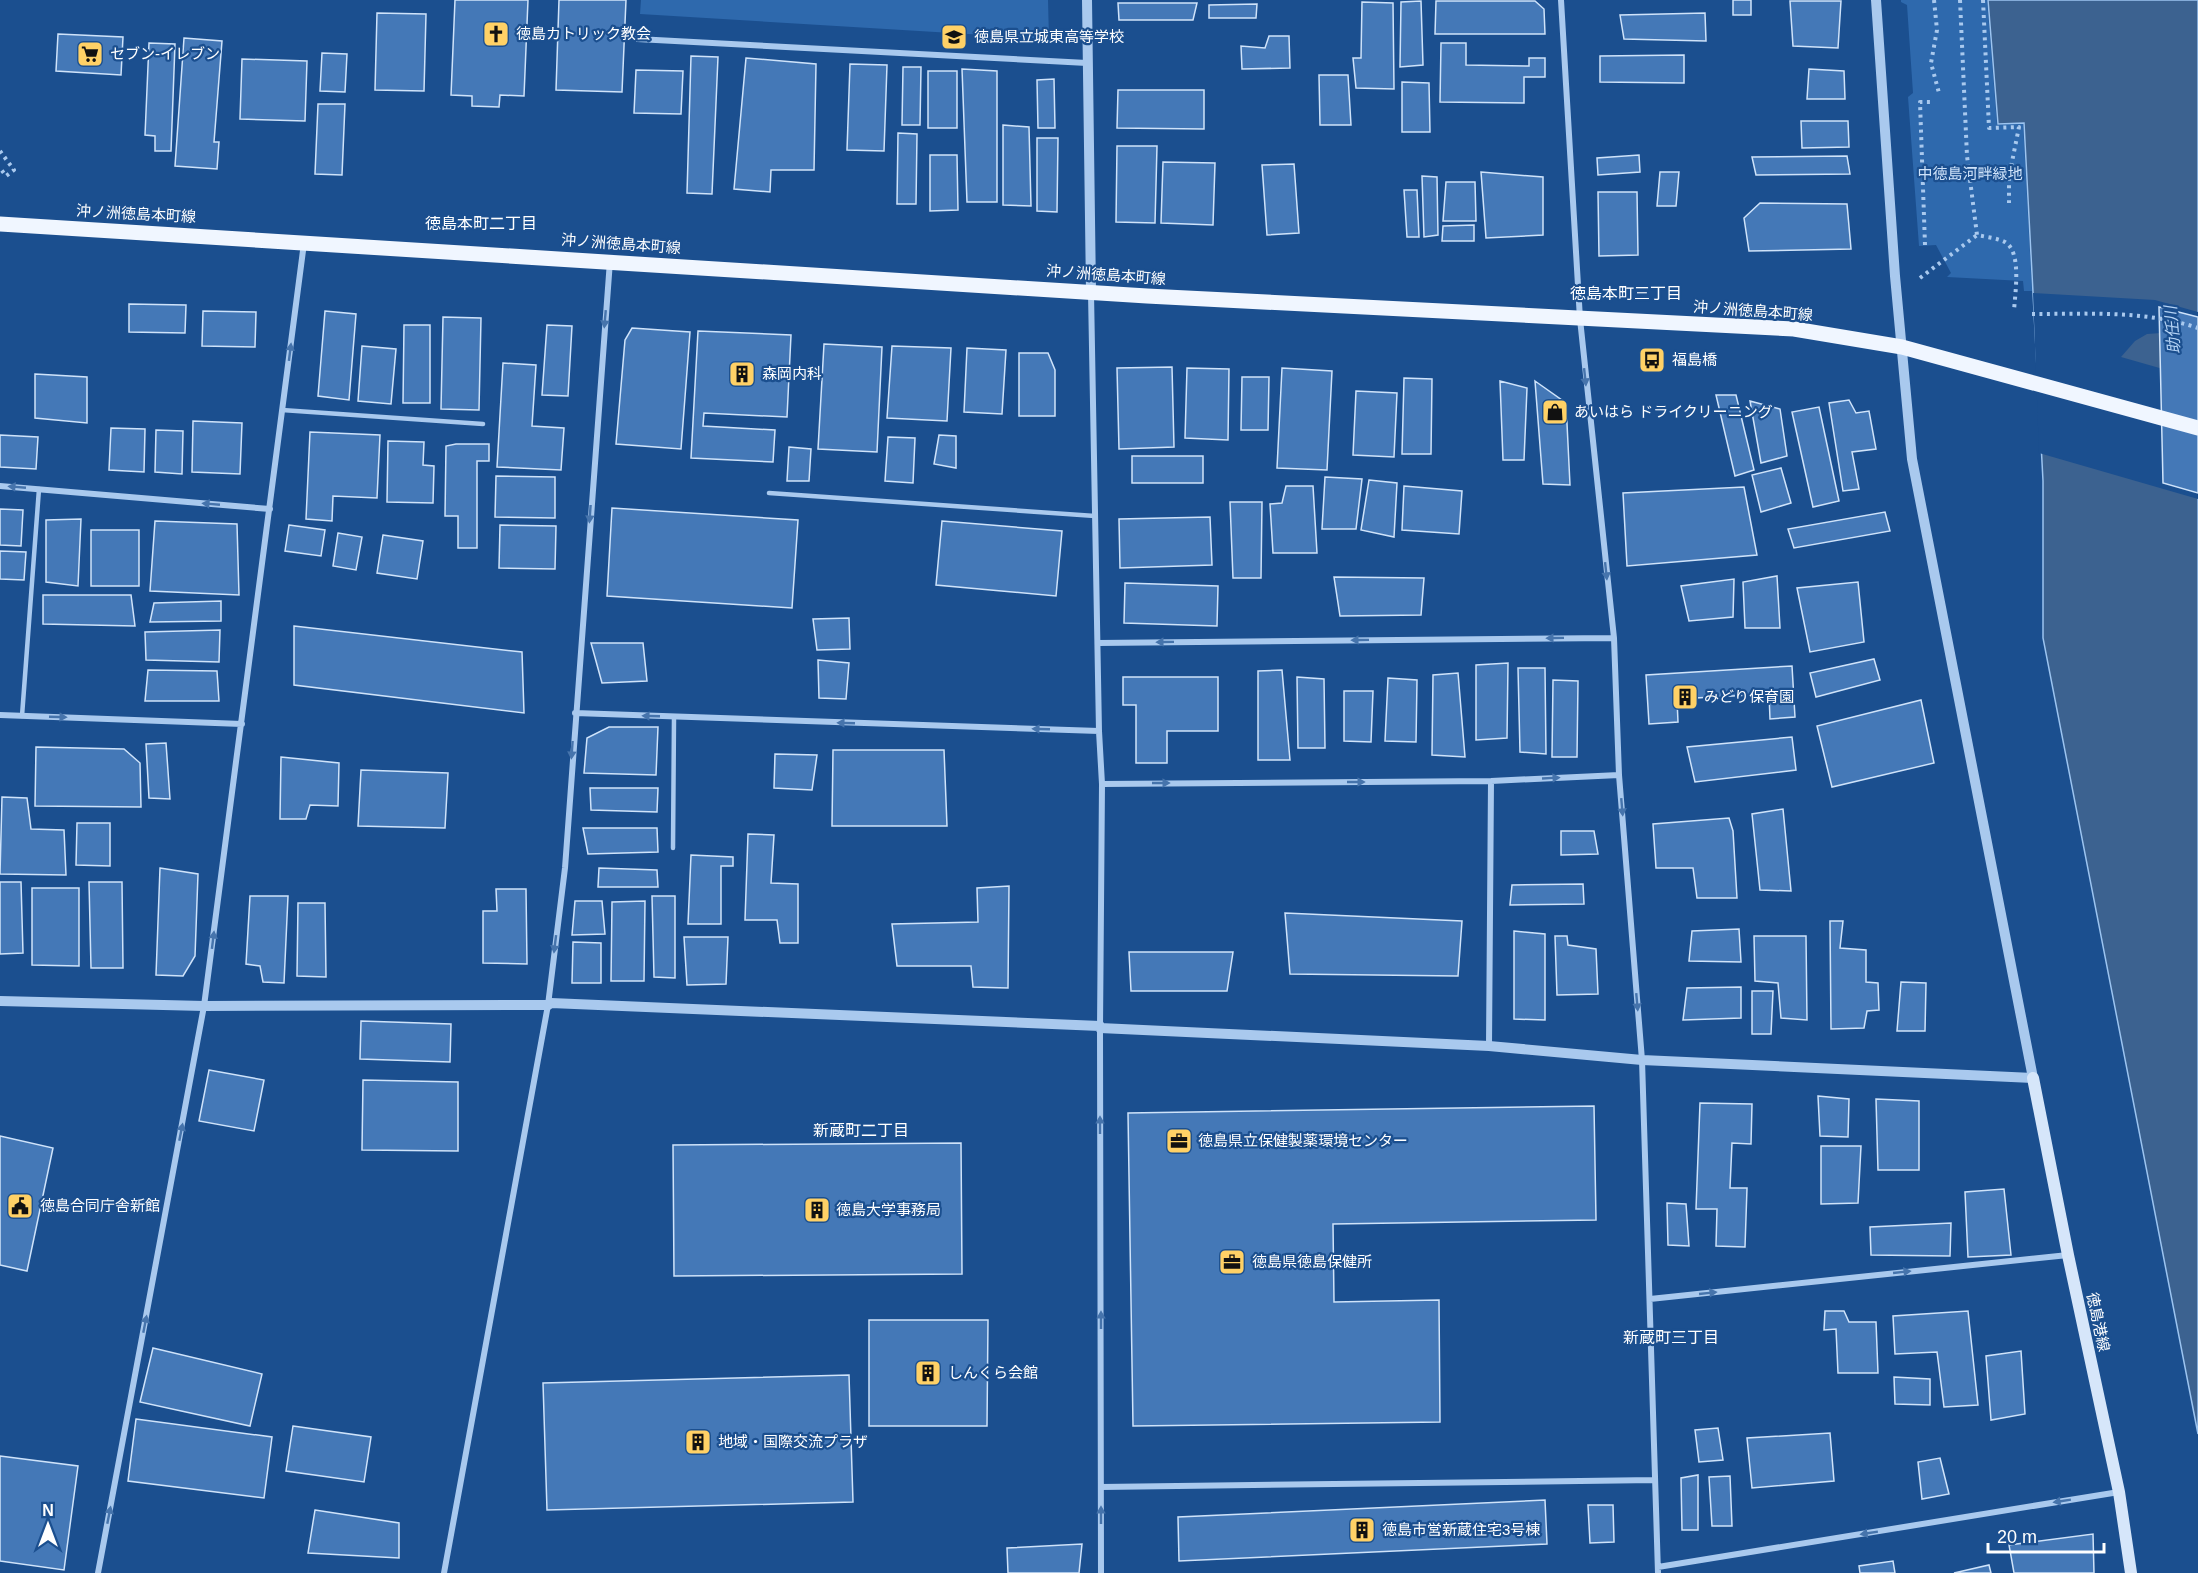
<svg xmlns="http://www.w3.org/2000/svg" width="2198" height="1573" font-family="Helvetica,'Noto Sans JP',sans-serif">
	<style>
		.green { fill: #2e69ad }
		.water { fill: #3c6290; stroke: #9cc4f0; stroke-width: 1.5 }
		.pier { fill: #1b4f8f }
		.building { fill: #4478b7; stroke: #cfe3fa; stroke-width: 1.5 }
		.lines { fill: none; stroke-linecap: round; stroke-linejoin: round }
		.path { stroke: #a9c9ee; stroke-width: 4; stroke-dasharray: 3 4.5; stroke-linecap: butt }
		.service { stroke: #a9c9ee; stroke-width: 4.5 }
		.minor { stroke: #a9c9ee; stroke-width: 6 }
		.tertiary { stroke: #a9c9ee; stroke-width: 10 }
		.secondary { stroke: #d6e6fa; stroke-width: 12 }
		.primary { stroke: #f0f6ff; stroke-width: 15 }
		.oneway { fill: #4674ac }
		.labels { text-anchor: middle; stroke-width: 4.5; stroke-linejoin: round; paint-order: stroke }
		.poi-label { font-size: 15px; fill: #fff; stroke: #1b4f8f; text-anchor: start }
		.park-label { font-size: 15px; fill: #cfe3fa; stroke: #1b4f8f }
		.street-label { font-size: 15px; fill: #fff; stroke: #1b4f8f }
		.neighbourhood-label { font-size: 16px; fill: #fff; stroke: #1b4f8f }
		.water-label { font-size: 16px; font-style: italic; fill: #b5d3f5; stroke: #1b4f8f }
	</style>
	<rect width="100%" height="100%" fill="#1b4f8f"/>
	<path class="green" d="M641,0H1048L1049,39L640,14Z
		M1901,0H1987L1997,125L2023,123L2032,291H2024L2023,281L1947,277L1951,273L1936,245L1919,246L1908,97L1913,93L1907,5L1901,2Z"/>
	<path class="water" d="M1988,0H2198V1434L2043,638V481L2024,123L1998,124Z"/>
	<path class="pier" d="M2033,293L2155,300L2198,312V341L2161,333L2147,334L2135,341L2121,357L2198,379V499L2039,453Z"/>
	<path class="building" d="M455,0H528L524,96L500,95L499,107L472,106V96L451,95Z
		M559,0H626L622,92L556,90Z
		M1733,0H1751V15H1733Z
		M1421,1L1423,65L1400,67L1401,2Z
		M1436,1H1535L1544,9L1545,34H1435Z
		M1790,1H1841L1838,48L1793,46Z
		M1362,2L1393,3L1394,89L1356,88L1353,58H1361Z
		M1118,3H1197L1193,20H1119Z
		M1257,4L1256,18H1209V5Z
		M377,13L426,14L424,91L375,90Z
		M1705,13L1706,41L1624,39L1620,15Z
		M58,34L123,37L121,75L56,71Z
		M1269,36H1289L1290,68L1242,69L1241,46L1265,48Z
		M184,38L222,41L214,142H219L217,169L175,166Z
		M149,43L175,44L171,151H155V136L145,135Z
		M1441,43H1466V65L1529,66V58H1545V77H1524V103L1440,102Z
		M322,53L347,54L345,92L320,91Z
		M1684,55V83L1600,82V56Z
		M691,56L718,57L712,194L687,193Z
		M746,58L816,64L814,170H771L770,192L734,189Z
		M242,59L307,61L305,121L240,119Z
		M850,64L887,65L884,151L847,150Z
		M903,67H921L920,125H902Z
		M962,69L997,71V202H967Z
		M1809,69L1844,71L1845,99H1807Z
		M636,70L683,71L681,114L634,113Z
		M928,71H957V128H928Z
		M1319,75H1348L1351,125H1320Z
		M1054,79L1055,128H1038L1037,80Z
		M1402,82L1429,83L1430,132H1402Z
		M1118,90H1204V129L1117,128Z
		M318,104H345L342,175L315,174Z
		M1801,121H1848L1849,147L1802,148Z
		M1003,125L1029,127L1031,206L1003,205Z
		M898,133L917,134L916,204H897Z
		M1037,138H1058L1057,212L1037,211Z
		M1117,146H1157L1155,223L1116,222Z
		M930,155H957L958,210L930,211Z
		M1639,155L1640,172L1598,175L1597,158Z
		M1847,156L1850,174L1756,175L1752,157Z
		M1163,162L1215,163L1213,225L1161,223Z
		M1294,164L1299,233L1267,235L1262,165Z
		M1481,172L1543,177V235L1486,238Z
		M1660,172H1679L1676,206H1657Z
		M1422,176L1437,177L1438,235L1424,237Z
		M1446,182H1475L1476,221H1443Z
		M1404,190H1417L1419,237H1407Z
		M1598,192H1637L1638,255L1599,256Z
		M1760,203L1847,204L1851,249L1749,251L1744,218Z
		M1474,225V241H1442L1443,226Z
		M129,304L186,305L185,333L129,332Z
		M2159,307L2198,317V493L2163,483Z
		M203,311L256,312L255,347L202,346Z
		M325,311L356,314L349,400L318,396Z
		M443,317L481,318L479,410L441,409Z
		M404,325H430V403H403Z
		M547,325L572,326L568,396L542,395Z
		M632,328L690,332L681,449L616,444L625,340Z
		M698,331L791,335L787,417L704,413L703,426L775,430L773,462L691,458Z
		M824,344L882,347L877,452L818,449Z
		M362,346L396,349L391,404L358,401Z
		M892,346L951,348L947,421L887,418Z
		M967,348L1006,350L1002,414L964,412Z
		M1019,353H1048L1055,370V416H1019Z
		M503,363L536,365L532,426L564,428L561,470L497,467Z
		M1172,367L1174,447L1119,449L1117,368Z
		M1187,368L1229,369L1228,440L1185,438Z
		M1282,368L1332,371L1327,470L1277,468Z
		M35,374L87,377V423L35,418Z
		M1242,377H1269L1268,430H1241Z
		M1404,378L1432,379L1431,454H1402Z
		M1500,381L1527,388L1524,460H1503Z
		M1535,381L1566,403L1570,485L1543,484Z
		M1356,391L1397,393L1394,457L1353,455Z
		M1716,395H1736L1754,470L1735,476Z
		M1849,400L1856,413L1869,411L1876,449L1852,452L1859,489L1843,491L1829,403Z
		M1750,401L1780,409L1787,456L1761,463Z
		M1819,407L1839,501L1813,507L1792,412Z
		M193,421L242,423L240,474L192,472Z
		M111,428L145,429L144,472L109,470Z
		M156,430L183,431L182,474L155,472Z
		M310,432L380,435L377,498L333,496L332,521L306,519Z
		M0,435L38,437L36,469L0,467Z
		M939,435L956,436V468L934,464Z
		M888,437L915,438L913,483L885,481Z
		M388,441L424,442L423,465L434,466L433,503L387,502Z
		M456,444H489V461H477V548H458V516H445L446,446Z
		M789,447L811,449L809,481H787Z
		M1132,456H1203V483H1132Z
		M1781,468L1791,503L1761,512L1752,475Z
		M496,476L555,477V518L495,517Z
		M1325,477L1362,479L1356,529H1322Z
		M1369,480L1397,483L1394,537L1361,530Z
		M1286,486H1313L1317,553H1273L1270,504L1282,503Z
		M1404,486L1462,491L1459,534L1402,530Z
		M1744,487L1757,555L1627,566L1623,493Z
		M1230,502H1262L1261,578H1233Z
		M612,508L798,520L792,608L607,596Z
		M0,509L23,510L21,546L0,545Z
		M1885,512L1890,531L1794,548L1788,529Z
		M1210,517L1212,565L1120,568L1119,519Z
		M81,519L78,586L46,582V520Z
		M155,521L237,524L239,595L150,591Z
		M942,521L1062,531L1056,596L936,585Z
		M289,525L325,530L321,556L285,551Z
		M500,525L556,526L555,569L499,568Z
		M91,530H139V586H91Z
		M338,533L362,537L356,570L333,566Z
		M383,535L423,541L417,579L377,573Z
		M0,551L26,552L24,580L0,579Z
		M1777,576L1780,628H1745L1743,582Z
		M1334,577L1424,578L1421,615L1340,616Z
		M1734,579L1733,617L1689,621L1681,586Z
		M1858,582L1864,642L1810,652L1797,588Z
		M1125,583L1218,586L1217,626L1124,623Z
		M43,595H131L135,626L43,624Z
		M221,601V621L150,622L154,603Z
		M849,618L850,649L817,650L813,619Z
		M294,626L522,652L524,713L294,685Z
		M220,630L219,662L146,660L145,632Z
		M591,643H643L647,681L602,683Z
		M1874,659L1880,680L1816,697L1810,673Z
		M818,660L849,663L846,699L819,698Z
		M1508,663L1507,738L1476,740V665Z
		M1792,666L1795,717L1770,719L1769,694L1677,699L1678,722L1649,724L1646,675Z
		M1518,668H1545L1546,754L1520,752Z
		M148,670L217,671L219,701H145Z
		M1282,670L1290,760H1258V671Z
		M1458,673L1465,757L1432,755L1433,675Z
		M1123,677H1218V731H1167V763H1136V705H1123Z
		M1297,677L1324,679L1325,748H1298Z
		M1388,678L1417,680L1416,742L1385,741Z
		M1553,680L1578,681L1577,757H1552Z
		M1344,691H1373L1371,742L1344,741Z
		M1921,700L1934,763L1832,787L1817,726Z
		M609,727H658L656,775L584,773L587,738Z
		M1792,737L1796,770L1695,782L1687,747Z
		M166,743L170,799L149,798L146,744Z
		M36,747L124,749L140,763L141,807L35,806Z
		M833,750H944L947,826H832Z
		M775,754L817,755L812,790L774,788Z
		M281,757L339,763L338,806L310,805L306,819H280Z
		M361,770L448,773L445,828L358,826Z
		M590,788H658L657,812L591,810Z
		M2,797L27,798L31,829L64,830L66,875L0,874Z
		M1783,809L1791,891L1760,890L1752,814Z
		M1729,818L1733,831L1737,898H1697L1693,868H1656L1653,824Z
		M77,823H110V866L76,865Z
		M583,828H657L658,852L588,854Z
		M1561,831H1594L1598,854L1561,855Z
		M748,834L774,835L771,883L798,884V943H780L777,920H745Z
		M691,855L733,857V866H721V924H688Z
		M160,868L198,874L195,956L183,976L156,975Z
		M599,868L657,870L658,887H598Z
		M0,882H21L23,953L0,954Z
		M89,882H122L123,968H91Z
		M1583,884L1584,904L1510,905L1512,885Z
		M1009,886L1008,988L973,987L971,966H897L892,924L978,922L977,888Z
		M32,888H79V966L32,965Z
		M496,889H526L527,964L483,963V911H497Z
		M250,896H288L284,983L263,982L260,966L246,964Z
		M652,896H675V978L654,977Z
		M575,901H602L605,934L572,935Z
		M645,901L644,981H611L612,902Z
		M298,903H325L326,977L297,976Z
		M1285,913L1462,921L1458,976L1290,974Z
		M1830,921H1843L1840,948L1866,950V982L1878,983L1879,1010L1867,1011L1864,1028L1831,1029Z
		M1739,929L1741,962L1689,961L1692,931Z
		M1514,931L1545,934V1020L1514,1019Z
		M1555,936H1567L1568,945L1596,949L1598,994L1557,995Z
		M1754,936H1806L1807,1020L1781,1018L1778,983L1755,981Z
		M684,937H728L726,984L687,985Z
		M573,942L601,943V983H572Z
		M1129,952H1233L1227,991H1131Z
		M1901,982L1926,983L1925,1031H1897Z
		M1741,987V1018L1683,1020L1687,988Z
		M1752,991H1773L1771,1034H1752Z
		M361,1021L451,1024L450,1062L360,1059Z
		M209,1070L264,1080L254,1131L199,1121Z
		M363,1080L458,1082V1151L362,1150Z
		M1818,1096L1849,1099L1848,1137L1820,1136Z
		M1876,1099L1919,1101V1170H1878Z
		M1700,1103L1752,1104L1751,1144L1732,1143L1730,1188H1747L1745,1247L1716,1246L1717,1209H1696Z
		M1594,1106L1596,1220L1333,1224L1334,1302L1439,1300L1440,1422L1133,1426L1128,1113Z
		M0,1136L53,1148L27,1271L0,1265Z
		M961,1143L962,1274L674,1276L673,1145Z
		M1821,1146H1861L1858,1203L1821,1204Z
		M2004,1189L2011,1255L1968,1257L1965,1192Z
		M1667,1203L1686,1204L1689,1246L1668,1245Z
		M1951,1223L1950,1256L1871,1255L1870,1227Z
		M1825,1311H1844L1849,1322H1876L1878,1373H1838L1836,1329L1824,1330Z
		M1968,1311L1978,1405L1944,1407L1937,1352L1895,1354L1893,1316Z
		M869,1320H988L987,1426H869Z
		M153,1348L262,1374L250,1426L140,1402Z
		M2021,1351L2025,1414L1991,1420L1986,1356Z
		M849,1375L853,1502L547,1510L543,1383Z
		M1894,1377L1930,1379V1405L1895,1404Z
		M136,1419L272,1437L264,1498L128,1481Z
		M293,1426L371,1437L364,1482L286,1471Z
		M1718,1428L1723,1460L1699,1462L1695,1430Z
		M1830,1433L1834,1481L1752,1488L1747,1438Z
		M0,1456L78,1466L64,1570L0,1561Z
		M1940,1458L1949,1494L1922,1499L1918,1462Z
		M1698,1475V1530H1682L1681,1478Z
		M1730,1476L1732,1526H1712L1709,1477Z
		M1545,1500L1547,1544L1179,1561L1178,1517Z
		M1588,1505H1613L1614,1542L1590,1543Z
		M315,1510L399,1523V1558L308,1553Z
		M2093,1534L2094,1573H2014L2009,1545Z
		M1082,1544L1079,1573H1008L1007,1548Z
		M1893,1561L1895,1573H1860L1859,1566Z
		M1989,1565L1991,1573H1954Z"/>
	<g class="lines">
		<path class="path" d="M1934,0L1937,30L1931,63L1939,93
			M1960,0L1967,156L1977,235C1986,237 1997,238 2005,242C2022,252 2015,293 2014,311
			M1983,0L1989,128L2019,127L2009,177V203
			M0,151L14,170L6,176L0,168
			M1925,245L1920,102H1932
			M1920,278L1977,235
			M2032,314C2087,314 2145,310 2198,328"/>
		<path class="service" d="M282,410L483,424
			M769,493L1095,516
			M22,716L39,489
			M673,848L674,717"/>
		<path class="minor" d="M1561,0L1580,319L1614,638L1619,775L1642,1060L1658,1573
			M637,39L1087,63
			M1091,293L1099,731L1102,784L1100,1028L1101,1573
			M0,486L270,509
			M1098,643L1614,638
			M575,713L1099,731
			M0,715L242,724
			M1102,784L1491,781L1619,775
			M1489,1046L1491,781
			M1650,1299L2068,1255
			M1101,1487L1655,1480
			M1658,1567L2119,1492
			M98,1573L204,1006L304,243
			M444,1573L548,1005L565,868L610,261"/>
		<path class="tertiary" d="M1087,0L1091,292
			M0,1001L204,1006L548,1005L551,1003L1100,1026V1028L1489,1046L1642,1060L2033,1078L1912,459L1895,276L1876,0"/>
		<path class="secondary" d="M2033,1078L2068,1255L2119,1492L2131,1573"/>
		<path class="primary" d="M0,224L1147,296L1794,329L1902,347L2198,428"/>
	</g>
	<defs><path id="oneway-solid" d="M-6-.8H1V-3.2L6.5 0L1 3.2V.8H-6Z" transform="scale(1.5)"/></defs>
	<g class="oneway">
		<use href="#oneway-solid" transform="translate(605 319) rotate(95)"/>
		<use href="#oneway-solid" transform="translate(290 352) rotate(-83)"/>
		<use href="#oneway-solid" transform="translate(1585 377) rotate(84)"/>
		<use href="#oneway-solid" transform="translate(17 487) rotate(-175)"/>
		<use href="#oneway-solid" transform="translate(211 504) rotate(-175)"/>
		<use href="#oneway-solid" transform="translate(590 514) rotate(94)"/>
		<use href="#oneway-solid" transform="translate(1606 571) rotate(84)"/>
		<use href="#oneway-solid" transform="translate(1555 638) rotate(179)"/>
		<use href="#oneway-solid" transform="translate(1360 640) rotate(179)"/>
		<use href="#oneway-solid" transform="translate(1165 642) rotate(179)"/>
		<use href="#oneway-solid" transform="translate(651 716) rotate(-178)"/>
		<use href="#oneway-solid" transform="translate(58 717) rotate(2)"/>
		<use href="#oneway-solid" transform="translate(846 723) rotate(-178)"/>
		<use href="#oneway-solid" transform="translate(1041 729) rotate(-178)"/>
		<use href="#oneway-solid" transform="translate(572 750) rotate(94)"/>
		<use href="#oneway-solid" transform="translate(1551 778) rotate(-3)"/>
		<use href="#oneway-solid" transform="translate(1356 782)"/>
		<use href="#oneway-solid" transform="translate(1161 783)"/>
		<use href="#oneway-solid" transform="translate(1622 807) rotate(85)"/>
		<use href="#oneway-solid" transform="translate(213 940) rotate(-83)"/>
		<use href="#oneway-solid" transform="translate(555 944) rotate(97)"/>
		<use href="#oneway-solid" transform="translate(1637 1002) rotate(85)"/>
		<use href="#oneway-solid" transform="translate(1100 1125) rotate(-90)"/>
		<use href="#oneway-solid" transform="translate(181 1132) rotate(-79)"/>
		<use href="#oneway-solid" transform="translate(1902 1272) rotate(-6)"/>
		<use href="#oneway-solid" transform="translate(1708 1293) rotate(-6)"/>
		<use href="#oneway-solid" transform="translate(1101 1320) rotate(-90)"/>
		<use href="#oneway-solid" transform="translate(145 1324) rotate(-79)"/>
		<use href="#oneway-solid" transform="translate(2062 1501) rotate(171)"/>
		<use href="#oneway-solid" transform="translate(109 1515) rotate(-79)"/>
		<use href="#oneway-solid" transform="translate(1101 1515) rotate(-90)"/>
		<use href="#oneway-solid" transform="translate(1869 1533) rotate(171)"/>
	</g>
	<defs>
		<symbol id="church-square" viewBox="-11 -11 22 22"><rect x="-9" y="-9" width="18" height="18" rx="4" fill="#ffd166" stroke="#1b4f8f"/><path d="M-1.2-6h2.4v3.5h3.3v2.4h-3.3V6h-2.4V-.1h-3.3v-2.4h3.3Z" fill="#111"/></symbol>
		<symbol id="school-square" viewBox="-11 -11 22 22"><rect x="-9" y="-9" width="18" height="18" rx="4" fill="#ffd166" stroke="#1b4f8f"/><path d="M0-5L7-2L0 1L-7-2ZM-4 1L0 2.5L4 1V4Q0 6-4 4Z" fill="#111"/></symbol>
		<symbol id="supermarket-square" viewBox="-11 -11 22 22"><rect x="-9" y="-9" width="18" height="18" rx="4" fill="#ffd166" stroke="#1b4f8f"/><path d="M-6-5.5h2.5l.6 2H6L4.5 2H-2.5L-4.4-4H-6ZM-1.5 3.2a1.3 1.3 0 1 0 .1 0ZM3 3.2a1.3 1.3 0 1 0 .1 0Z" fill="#111"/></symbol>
		<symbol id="bus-square" viewBox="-11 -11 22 22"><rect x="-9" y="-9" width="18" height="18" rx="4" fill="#ffd166" stroke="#1b4f8f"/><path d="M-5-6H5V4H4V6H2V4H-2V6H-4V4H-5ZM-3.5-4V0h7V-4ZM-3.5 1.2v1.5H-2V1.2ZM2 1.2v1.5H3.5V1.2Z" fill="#111"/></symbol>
		<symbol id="building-square" viewBox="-11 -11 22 22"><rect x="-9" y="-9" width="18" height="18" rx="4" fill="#ffd166" stroke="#1b4f8f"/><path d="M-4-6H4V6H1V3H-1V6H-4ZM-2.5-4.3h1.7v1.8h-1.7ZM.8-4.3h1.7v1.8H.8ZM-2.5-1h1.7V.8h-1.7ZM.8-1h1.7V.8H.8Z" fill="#111"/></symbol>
		<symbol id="shop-square" viewBox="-11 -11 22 22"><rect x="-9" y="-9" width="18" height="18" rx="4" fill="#ffd166" stroke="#1b4f8f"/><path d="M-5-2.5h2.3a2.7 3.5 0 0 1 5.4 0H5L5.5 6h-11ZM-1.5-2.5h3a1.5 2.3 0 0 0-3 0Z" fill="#111"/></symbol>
		<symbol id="office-square" viewBox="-11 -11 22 22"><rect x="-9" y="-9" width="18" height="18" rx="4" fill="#ffd166" stroke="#1b4f8f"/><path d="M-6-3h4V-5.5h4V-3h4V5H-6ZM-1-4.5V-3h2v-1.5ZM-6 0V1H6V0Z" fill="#111"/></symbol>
		<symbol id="civic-square" viewBox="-11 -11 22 22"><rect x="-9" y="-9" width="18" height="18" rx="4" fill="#ffd166" stroke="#1b4f8f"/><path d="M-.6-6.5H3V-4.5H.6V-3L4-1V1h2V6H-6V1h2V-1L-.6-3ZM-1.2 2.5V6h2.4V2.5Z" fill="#111"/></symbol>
	</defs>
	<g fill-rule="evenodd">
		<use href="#church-square" x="481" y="19" width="30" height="30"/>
		<use href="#school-square" x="939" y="22" width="30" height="30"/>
		<use href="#supermarket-square" x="75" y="39" width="30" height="30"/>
		<use href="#bus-square" x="1637" y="345" width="30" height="30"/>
		<use href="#building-square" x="727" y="359" width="30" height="30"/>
		<use href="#shop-square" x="1540" y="397" width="30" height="30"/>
		<use href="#building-square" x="1670" y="682" width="30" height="30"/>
		<use href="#office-square" x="1164" y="1126" width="30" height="30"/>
		<use href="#civic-square" x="5" y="1191" width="30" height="30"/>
		<use href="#building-square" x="802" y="1195" width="30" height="30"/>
		<use href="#office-square" x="1217" y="1247" width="30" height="30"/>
		<use href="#building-square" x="913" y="1358" width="30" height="30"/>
		<use href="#building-square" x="683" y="1427" width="30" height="30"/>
		<use href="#building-square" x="1347" y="1515" width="30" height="30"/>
	</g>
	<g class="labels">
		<g class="poi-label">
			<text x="516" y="39">徳島カトリック教会</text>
			<text x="974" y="42">徳島県立城東高等学校</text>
			<text x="110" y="59">セブン-イレブン</text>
			<text x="1672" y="365">福島橋</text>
			<text x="762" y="379">森岡内科</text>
			<text x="1574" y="417">あいはら ドライクリーニング</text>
			<text x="1704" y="702">みどり保育園</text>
			<text x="1198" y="1146">徳島県立保健製薬環境センター</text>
			<text x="40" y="1211">徳島合同庁舎新館</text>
			<text x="836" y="1215">徳島大学事務局</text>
			<text x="1252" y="1267">徳島県徳島保健所</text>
			<text x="948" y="1378">しんくら会館</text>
			<text x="718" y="1447">地域・国際交流プラザ</text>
			<text x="1382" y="1535">徳島市営新蔵住宅3号棟</text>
		</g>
		<g class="park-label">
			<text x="1970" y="179">中徳島河畔緑地</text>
		</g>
		<g class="street-label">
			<text transform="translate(136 214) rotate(3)" y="5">沖ノ洲徳島本町線</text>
			<text transform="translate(621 244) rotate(4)" y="5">沖ノ洲徳島本町線</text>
			<text transform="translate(1106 275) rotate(4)" y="5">沖ノ洲徳島本町線</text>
			<text transform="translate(1753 311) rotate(4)" y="5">沖ノ洲徳島本町線</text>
			<text transform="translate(2098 1322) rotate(78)" y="5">徳島港線</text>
		</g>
		<g class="neighbourhood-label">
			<text x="481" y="229">徳島本町二丁目</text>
			<text x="1626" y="299">徳島本町三丁目</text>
			<text x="861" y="1136">新蔵町二丁目</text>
			<text x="1671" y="1343">新蔵町三丁目</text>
		</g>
		<g class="water-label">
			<text transform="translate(2172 330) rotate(-95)" y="6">助任川</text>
		</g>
	</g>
	<g transform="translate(48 1525)" stroke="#1b4f8f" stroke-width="4.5" paint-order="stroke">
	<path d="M0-4.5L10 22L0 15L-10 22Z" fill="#ffffff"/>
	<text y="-9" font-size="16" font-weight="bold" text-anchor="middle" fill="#ffffff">N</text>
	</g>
	<path d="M1988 1543v9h116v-9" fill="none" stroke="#ffffff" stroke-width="3"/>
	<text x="1997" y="1543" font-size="18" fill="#ffffff" stroke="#1b4f8f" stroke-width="4.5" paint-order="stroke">20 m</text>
</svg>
